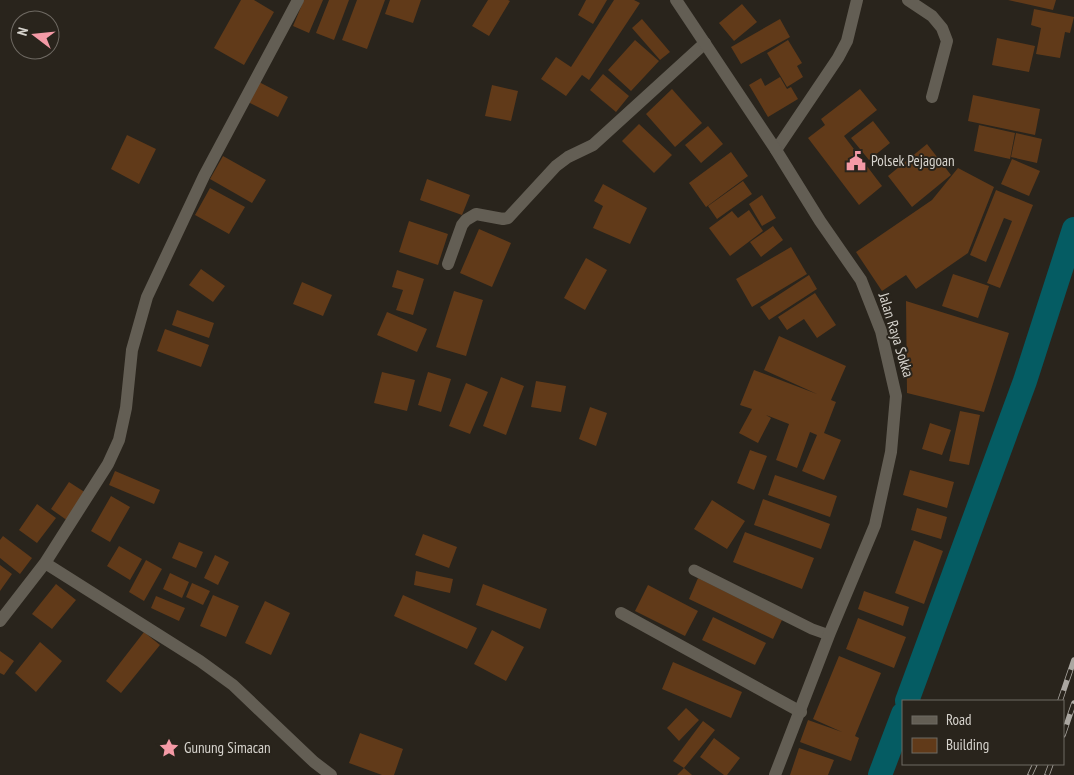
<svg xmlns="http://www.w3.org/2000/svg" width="1074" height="775" font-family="'PT Sans Narrow',sans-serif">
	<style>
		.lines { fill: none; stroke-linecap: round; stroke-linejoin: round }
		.canal { stroke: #055c63; stroke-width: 24 }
		.building { fill: #613a19 }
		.service { stroke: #635e54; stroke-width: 11 }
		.minor { stroke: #635e54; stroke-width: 12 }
		.secondary { stroke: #635e54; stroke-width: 12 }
		.rail-casing { stroke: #aba7a1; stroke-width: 5.5 }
		.rail { stroke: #29241c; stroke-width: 4; stroke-dasharray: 11; stroke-linecap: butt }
		.labels { text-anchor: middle; stroke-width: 4; stroke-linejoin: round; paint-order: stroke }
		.poi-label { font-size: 15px; fill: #d7d4ce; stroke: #29241c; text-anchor: start }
		.street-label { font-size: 15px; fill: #d7d4ce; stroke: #29241c }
	</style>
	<rect width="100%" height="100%" fill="#29241c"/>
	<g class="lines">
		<path class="canal" d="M907,701L1025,381L1074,229
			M880,775L903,714"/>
	</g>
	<path class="building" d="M241,0H254L274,12L244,65L214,48Z
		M304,0H323L309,33L293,26Z
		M329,0H349L334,40L316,33Z
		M357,0H385L367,49L342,40Z
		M390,0H421L413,23L385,14Z
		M488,0H508L510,1L489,36L472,26Z
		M586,0H607L593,24L578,15Z
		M614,0H634L640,3L589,80L582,75L566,96L541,79L556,57L571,67Z
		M1008,0H1056L1053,10Z
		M742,4L757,22L734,41L719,23Z
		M1034,9L1074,17L1070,33L1065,32L1060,58L1036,54L1041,28L1031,25Z
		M642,19L670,52L660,60L632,28Z
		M780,19L790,37L741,64L731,47Z
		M997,38L1035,46L1029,72L992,65Z
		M635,40L659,61L631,91L608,70Z
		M788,40L802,63L797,66L803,77L787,87L767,53Z
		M603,74L629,96L616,112L590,90Z
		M780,77L787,89L791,87L798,99L768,117L749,85L761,78L765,86Z
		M259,82L288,97L278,117L248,102Z
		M492,85L518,91L511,121L485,116Z
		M672,89L702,123L675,147L646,114Z
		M860,89L877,110L844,136L882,186L859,205L808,138L825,125L821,119Z
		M973,95L1040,109L1035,135L968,121Z
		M873,121L890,143L869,160L851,138Z
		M639,124L672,155L654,173L622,141Z
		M979,125L1015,133L1010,159L974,151Z
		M708,126L723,144L701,163L685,145Z
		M1016,133L1042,139L1037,163L1011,157Z
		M127,135L156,149L139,184L111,169Z
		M927,144L951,175L912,207L888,176Z
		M731,152L748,176L706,207L689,183Z
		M223,156L266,180L252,203L210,179Z
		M1012,159L1040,171L1029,196L1001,184Z
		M958,168L994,187L968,253L916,289L906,275L882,291L856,252L932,200Z
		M427,179L470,195L462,215L420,200Z
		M743,181L752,194L717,219L708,206Z
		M603,184L647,208L630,244L593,228L603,206L594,201Z
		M210,188L245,207L229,234L195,215Z
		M996,190L1033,205L1000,288L987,283L1012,221L1004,218L986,262L970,255Z
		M762,195L776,218L762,226L749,204Z
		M749,210L763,231L730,256L709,228L732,211L738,218Z
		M409,221L448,234L438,265L399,252Z
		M773,226L783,240L761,257L750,242Z
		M479,229L511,243L492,287L460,273Z
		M791,247L807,274L752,307L736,279Z
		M586,258L607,270L585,310L564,298Z
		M201,269L225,286L213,302L189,285Z
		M397,270L424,279L413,315L396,310L403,290L392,287Z
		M953,274L989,286L978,318L942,306Z
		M809,275L817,289L769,320L760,307Z
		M302,282L332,295L323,316L293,304Z
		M454,291L483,300L466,356L436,347Z
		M815,293L836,325L817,338L804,319L787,330L778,317Z
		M906,301L1009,333L984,412L907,393Z
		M177,310L214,323L209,338L172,325Z
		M387,312L427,329L417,352L377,335Z
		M165,329L209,345L201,367L157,351Z
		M779,336L846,366L831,400L836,402L824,433L841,440L824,480L802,471L817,435L810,432L797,468L776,460L789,424L766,415L771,418L758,443L739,433L752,409L740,405L754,370L817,394L764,370Z
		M382,372L415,380L407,411L374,403Z
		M428,372L451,379L441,412L418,405Z
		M501,377L524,386L506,435L483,426Z
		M536,381L566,386L561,412L531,407Z
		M466,383L488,392L470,434L449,426Z
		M590,407L607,413L596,446L579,439Z
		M960,411L980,415L969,465L949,461Z
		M930,423L951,430L942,455L922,449Z
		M750,450L767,456L754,490L737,483Z
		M910,470L954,482L947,508L903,495Z
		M115,471L160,490L154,504L109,485Z
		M775,475L837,496L830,517L768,495Z
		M69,482L86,493L68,521L51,509Z
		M111,496L130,507L110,542L91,531Z
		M763,499L830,524L821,549L754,525Z
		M712,500L745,521L727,549L694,529Z
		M37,504L56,518L37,543L19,530Z
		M917,508L947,517L941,539L911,530Z
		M745,532L814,558L802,589L733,562Z
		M423,534L457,547L449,568L415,555Z
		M3,536L32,558L20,574L0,558V540Z
		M914,540L943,551L924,604L895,593Z
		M179,542L203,552L196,568L172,558Z
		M119,546L142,559L130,580L107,566Z
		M215,555L229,562L218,585L204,578Z
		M146,560L162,569L144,601L129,592Z
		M0,565L12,574L0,591Z
		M416,571L453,579L450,593L414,585Z
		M170,573L189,582L182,598L163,589Z
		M698,578L782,620L773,639L689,599Z
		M192,583L210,591L203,605L186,597Z
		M56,584L76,600L52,629L32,614Z
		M483,584L547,609L540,629L476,605Z
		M648,585L698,611L685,636L635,611Z
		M864,591L909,607L903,626L858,609Z
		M213,595L239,606L226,637L200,626Z
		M403,595L477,628L467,649L394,616Z
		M156,596L185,608L179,621L151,608Z
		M265,601L290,613L271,655L245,643Z
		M713,617L766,643L755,665L702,640Z
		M858,618L906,637L894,668L846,649Z
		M492,630L524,647L506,681L474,664Z
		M144,632L160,645L121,693L106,681Z
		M40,642L62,661L36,692L15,673Z
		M0,651L14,661L4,675L0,673Z
		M839,656L881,673L855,736L859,738L851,761L800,742L808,720L842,732L813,719Z
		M673,662L742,692L731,718L662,689Z
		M686,708L699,720L679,741L667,728Z
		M703,721L715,730L684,768L673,761Z
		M360,733L403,749L394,775H382L349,763Z
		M714,738L740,758L727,775H724L700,757Z
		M799,748L834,760L828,775H790Z
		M684,768L692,775H677Z"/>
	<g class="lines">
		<path class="service" d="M694,570L812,629L829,635"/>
		<path class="minor" d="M908,0L932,16L942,28L947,41L932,97
			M776,150L838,58L847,41L857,0
			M448,264L462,225L466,220L476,214L503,219L508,218L556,166L568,157L593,145L705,43
			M45,563L200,661L233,685L314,762L331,775
			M621,613L801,712
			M0,621L45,563L108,464L119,440L126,408L132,350L147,297L204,176L298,0"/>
		<path class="secondary" d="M676,0L776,150L820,221L861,280L881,331L896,396L891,452L875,525L829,635L775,775"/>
		<defs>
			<path id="rail" d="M1060,701L1074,660
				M1063,735L1074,703
				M1030,775L1035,764
				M1047,775L1051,764"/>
		</defs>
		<use href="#rail" class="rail-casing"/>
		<use href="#rail" class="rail"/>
	</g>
	<defs>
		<symbol id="civic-bare" viewBox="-9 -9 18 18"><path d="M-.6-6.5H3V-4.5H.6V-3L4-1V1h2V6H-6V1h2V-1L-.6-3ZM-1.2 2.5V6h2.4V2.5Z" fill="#f49aa6" stroke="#29241c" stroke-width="2.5" paint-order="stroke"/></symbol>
		<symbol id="sight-bare" viewBox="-9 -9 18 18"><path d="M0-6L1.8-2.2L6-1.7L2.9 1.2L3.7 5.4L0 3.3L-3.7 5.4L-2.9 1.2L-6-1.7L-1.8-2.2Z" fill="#f49aa6" stroke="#29241c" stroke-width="2.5" paint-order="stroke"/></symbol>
	</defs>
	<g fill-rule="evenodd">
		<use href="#civic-bare" x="842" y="147" width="28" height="28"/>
		<use href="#sight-bare" x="155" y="734" width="28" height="28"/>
	</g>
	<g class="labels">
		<g class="poi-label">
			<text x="871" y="166">Polsek Pejagoan</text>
			<text x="184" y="753">Gunung Simacan</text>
		</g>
		<g class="street-label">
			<text transform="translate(896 335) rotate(73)" y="5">Jalan Raya Sokka</text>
		</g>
	</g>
	<rect x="902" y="700" width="162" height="65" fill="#29241c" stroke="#6f6a63"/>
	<rect x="912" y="716" width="25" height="8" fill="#635e54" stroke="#6f6a63"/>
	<text x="946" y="725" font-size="15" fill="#d7d4ce">Road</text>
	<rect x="912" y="738" width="25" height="15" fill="#613a19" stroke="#6f6a63"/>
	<text x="946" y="750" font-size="15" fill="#d7d4ce">Building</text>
	<g transform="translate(35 35) rotate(286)"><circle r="24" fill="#29241c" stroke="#6f6a63"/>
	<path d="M0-4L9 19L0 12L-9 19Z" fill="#f49aa6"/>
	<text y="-8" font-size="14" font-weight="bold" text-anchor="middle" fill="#d7d4ce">N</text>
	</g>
</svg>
